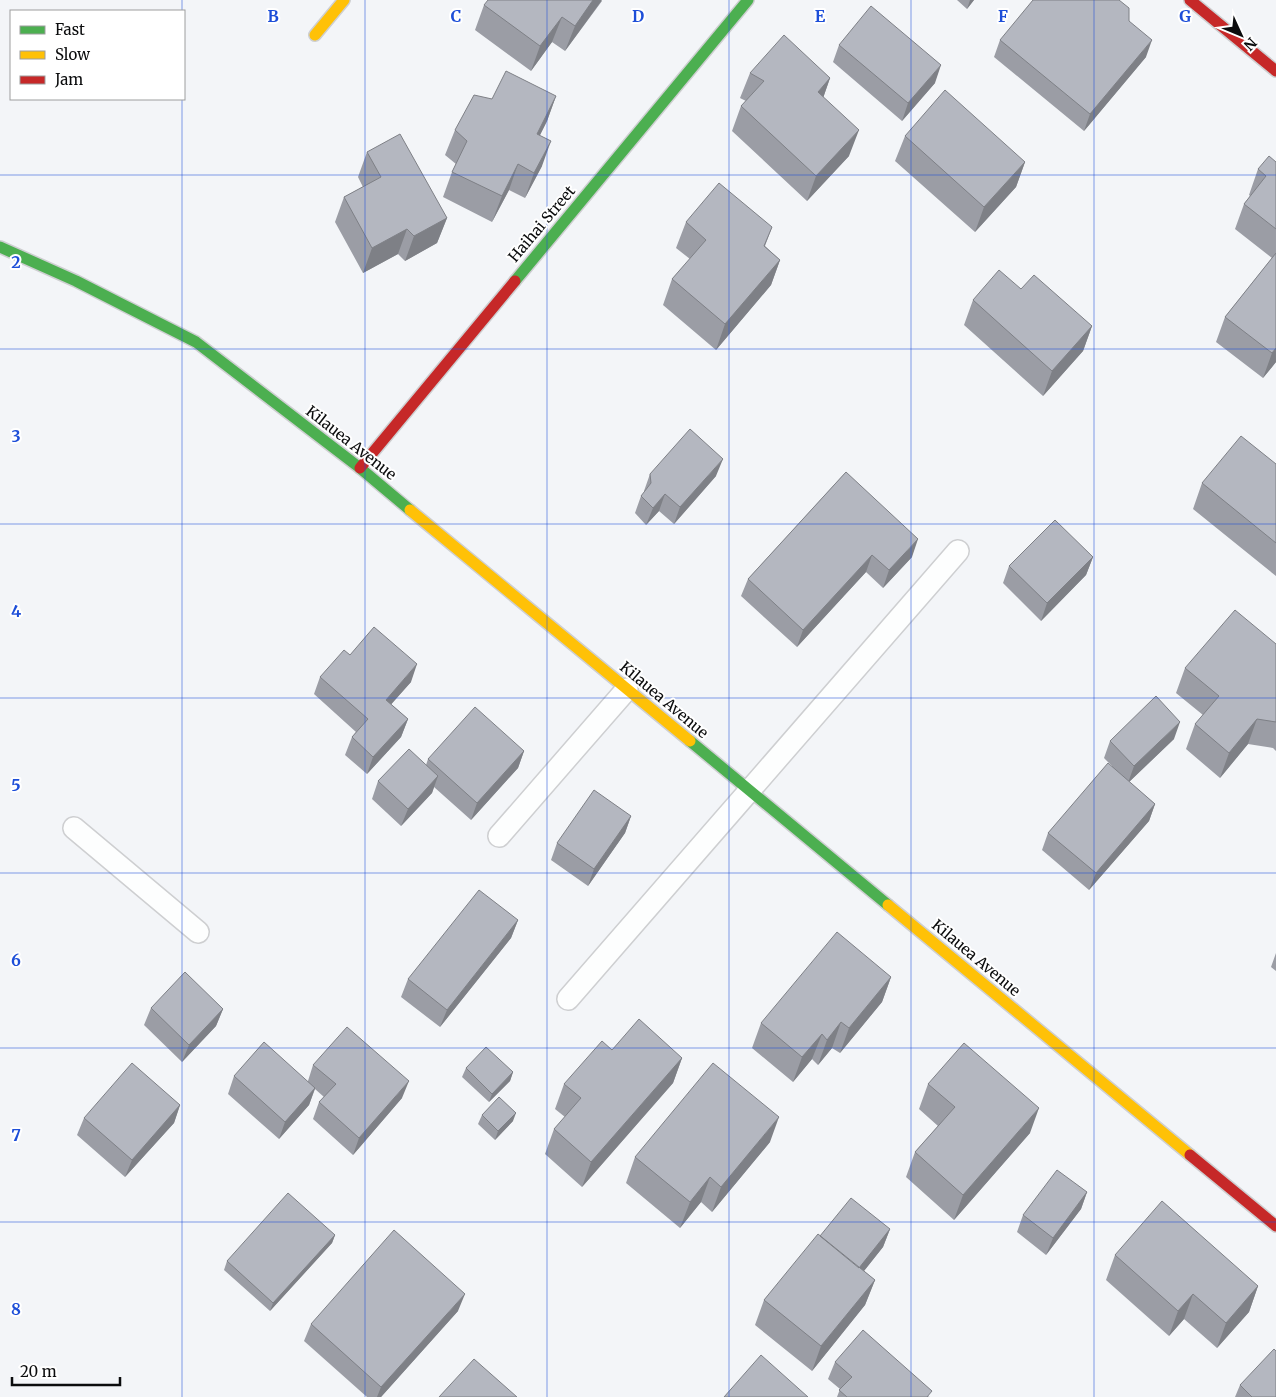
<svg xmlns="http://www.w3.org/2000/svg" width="1276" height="1397" font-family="Merriweather,serif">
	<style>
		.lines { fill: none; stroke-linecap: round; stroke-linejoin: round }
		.lane-casing { stroke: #cecfd1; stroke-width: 24 }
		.fast-casing { stroke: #cecfd1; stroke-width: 14 }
		.slow-casing { stroke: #cecfd1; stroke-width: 14 }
		.jam-casing { stroke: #cecfd1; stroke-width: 14 }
		.lane { stroke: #fdfefe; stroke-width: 21 }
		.fast { stroke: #4caf50; stroke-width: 11 }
		.slow { stroke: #ffc107; stroke-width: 11 }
		.jam { stroke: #c62828; stroke-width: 11 }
		.wall { fill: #9b9da5 }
		.shaded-wall { fill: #7e8086 }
		.building { fill: #b4b7c0; stroke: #7e8086 }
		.grid { fill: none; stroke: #1d4ed8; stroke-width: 1; stroke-opacity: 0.55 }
		.labels { text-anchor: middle; stroke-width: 4; stroke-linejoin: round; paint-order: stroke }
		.street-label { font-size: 15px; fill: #0b0c0d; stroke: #fff }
		.grid-label { font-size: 16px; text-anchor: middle; font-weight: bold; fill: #1d4ed8; stroke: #fff; stroke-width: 4; stroke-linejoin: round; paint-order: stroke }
	</style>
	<rect width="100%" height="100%" fill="#f3f5f8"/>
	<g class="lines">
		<defs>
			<path id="lane" d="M74,828L198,932
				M499,836L627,689
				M568,999L958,551"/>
			<path id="fast" d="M0,247L76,281L196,342L360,468L410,510
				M515,281L748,0
				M690,741L888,905"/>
			<path id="slow" d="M315,35L344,0
				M410,510L690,741
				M888,905L1190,1155"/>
			<path id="jam" d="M1190,0L1276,71
				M360,468L515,281
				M1190,1155L1276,1226"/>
		</defs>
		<use href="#lane" class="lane-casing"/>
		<use href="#fast" class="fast-casing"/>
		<use href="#slow" class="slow-casing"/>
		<use href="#jam" class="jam-casing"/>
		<use href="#lane" class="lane"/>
		<use href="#fast" class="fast"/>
		<use href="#slow" class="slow"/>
		<use href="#jam" class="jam"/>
	</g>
	<path class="wall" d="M957,0H974L967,9Z
		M602,1L565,51L552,42L531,71L475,30L484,5Z
		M1129,21L1146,57L1084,131L994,57L1000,40Z
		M839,45L935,83L902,121L833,62Z
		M750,73L830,78L823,98L849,156L807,201L732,131L741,106L746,101L740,98Z
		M556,96L547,121L540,135L542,166L525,198L509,190L492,222L443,197L452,172L456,164L445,155L455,130L492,99Z
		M905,136L1025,162L1016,187L975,232L895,161Z
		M367,152L447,218L437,243L405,261L398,254L363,273L335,222L344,197L363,187L358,177Z
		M1276,162V362L1263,378L1216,342L1225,317L1272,258L1235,229L1244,204L1250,196L1249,195L1258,169Z
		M686,222L772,227L765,246L780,260L771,285L716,350L663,305L672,279L690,259L676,248Z
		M1021,289L1092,326L1083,351L1043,396L964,325L973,300Z
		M1276,464V576L1193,509L1202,483Z
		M846,472L912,557L883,588L866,572L797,647L741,596L748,579Z
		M650,474L716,476L674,524L659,511L646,525L635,513L641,496L644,493V491Z
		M1093,557L1086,575L1041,621L1003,583L1009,566Z
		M1276,644V751L1273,748L1248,744L1220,778L1186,749L1195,724L1203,715L1176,693L1185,668Z
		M320,677L411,682L391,704L408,719L401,737L367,774L345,755L352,737L356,732L314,694Z
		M1174,739L1129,782L1155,804L1149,821L1089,890L1042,850L1048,833L1112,766L1104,758L1110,741Z
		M524,751L518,768L471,820L434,787L432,793L401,826L372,799L378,781L426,765L428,759Z
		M631,816L625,833L588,886L551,860L557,843Z
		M518,920L511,938L440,1027L401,997L408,979Z
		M1276,953V971L1271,967Z
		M891,977L882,1002L840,1053L832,1048L818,1065L812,1059L793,1082L752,1048L761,1023Z
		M151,1008L223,1009L216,1026L182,1062L144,1025Z
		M612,1050L682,1058L673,1083L582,1187L545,1154L554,1129L565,1117L555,1109L564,1084Z
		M313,1065L402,1098L353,1155L313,1119L319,1102L324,1097L315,1089L309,1105L279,1139L228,1094L234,1076L308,1081Z
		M466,1068L513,1072L510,1081L489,1102L462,1077Z
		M928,1084L1030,1133L954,1220L906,1177L915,1152L938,1126L919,1109Z
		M180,1105L174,1123L125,1177L77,1135L84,1118Z
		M482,1115L513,1121L495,1140L478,1124Z
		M770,1142L712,1212L701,1202L680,1228L626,1183L635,1157Z
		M1087,1192L1081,1209L1046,1255L1017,1232L1023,1215Z
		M890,1229L883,1247L864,1271L875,1280L865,1305L812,1371L755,1325L764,1300L820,1236Z
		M335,1235L332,1243L270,1311L224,1270L227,1261Z
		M1115,1255L1258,1286L1249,1312L1217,1348L1184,1319L1169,1336L1106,1280Z
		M458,1311L381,1397H367L304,1341L311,1324Z
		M835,1362L930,1397H837L840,1389L828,1379Z
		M1240,1385L1276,1397H1235Z"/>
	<path class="shaded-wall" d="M593,0H602L565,51L575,26Z
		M970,0H974L967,9Z
		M562,17L552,42L531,71L540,46Z
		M1152,40L1146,57L1084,131L1090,114Z
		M941,65L935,83L902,121L908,103Z
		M830,78L821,104L818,92Z
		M556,96L547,121L528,159L537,134Z
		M859,130L849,156L807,201L816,176Z
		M551,141L542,166L525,198L534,173Z
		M1025,162L1016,187L975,232L984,207Z
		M518,164L509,190L492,222L502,196Z
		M447,218L437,243L405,261L414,236Z
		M407,229L398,254L363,273L372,248Z
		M780,260L771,285L716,350L725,324Z
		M1092,326L1083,351L1043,396L1052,371Z
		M1276,348V362L1263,378L1272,353Z
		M723,459L716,476L674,524L680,507Z
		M665,494L659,511L646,525L653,508Z
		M918,539L912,557L883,588L889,570Z
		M872,555L866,572L797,647L803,630Z
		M1093,557L1086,575L1041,621L1047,603Z
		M417,664L411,682L380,717L386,700Z
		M408,719L401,737L367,774L373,757Z
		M1257,719L1248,744L1220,778L1229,753Z
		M1180,722L1174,739L1128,783L1134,766Z
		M524,751L518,768L471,820L477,803Z
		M438,776L432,793L401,826L408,809Z
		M1155,804L1149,821L1089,890L1096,873Z
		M631,816L625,833L588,886L594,869Z
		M518,920L511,938L440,1027L447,1010Z
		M891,977L882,1002L840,1053L849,1028Z
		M223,1009L216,1026L182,1062L189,1045Z
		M841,1022L832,1048L818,1065L827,1040Z
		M822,1034L812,1059L793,1082L802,1057Z
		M682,1058L673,1083L582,1187L591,1162Z
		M513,1072L510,1081L489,1102L492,1094Z
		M409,1081L402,1098L353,1155L359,1138Z
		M315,1088L309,1105L279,1139L285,1122Z
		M180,1105L174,1123L125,1177L132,1160Z
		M1039,1108L1030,1133L954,1220L963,1195Z
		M516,1113L513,1121L495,1140L498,1131Z
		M779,1117L770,1142L712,1212L721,1187Z
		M710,1177L701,1202L680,1228L690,1202Z
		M1087,1192L1081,1209L1046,1255L1053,1238Z
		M890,1229L883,1247L848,1291L854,1274Z
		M335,1235L332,1243L270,1311L273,1303Z
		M875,1280L865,1305L812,1371L821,1346Z
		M1258,1286L1249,1312L1217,1348L1226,1323Z
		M465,1294L458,1311L381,1397H377L381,1387Z
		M1193,1294L1184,1319L1169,1336L1178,1311Z"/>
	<path class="building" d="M488,0H593L575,26L562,17L540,46L484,5Z
		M1033,0H1119L1129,8V21L1152,40L1090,114L1000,40Z
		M871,6L941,65L908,103L839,45Z
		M784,35L830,78L818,92L859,130L816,176L741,106L764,81L750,73Z
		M506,71L556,96L537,134L551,141L534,173L518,164L502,196L452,172L467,141L455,130L474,95L492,99Z
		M945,90L1025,162L984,207L905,136Z
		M400,134L447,218L414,236L407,229L372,248L344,197L381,177L367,152Z
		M1269,156L1276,162V229L1244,204L1266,176L1258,169Z
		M719,183L772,227L764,246L780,260L725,324L672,279L706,240L686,222Z
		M1276,253V348L1272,353L1225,317Z
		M999,270L1021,289L1034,275L1092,326L1052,371L973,300Z
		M690,429L723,459L680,507L665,494L653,508L641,496L651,483L650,474Z
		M1241,436L1276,464V543L1202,483Z
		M846,472L918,539L889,570L872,555L803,630L748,579Z
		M1055,520L1093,557L1047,603L1009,566Z
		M1235,610L1276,644V722L1257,719L1229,753L1195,724L1219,696L1185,668Z
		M374,627L417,664L386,700L408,719L373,757L352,737L368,719L320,677L344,650L350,655Z
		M1156,696L1180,722L1134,766L1110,741Z
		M475,707L524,751L477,803L428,759Z
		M409,749L438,776L408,809L378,781Z
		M1108,763L1155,804L1096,873L1048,833Z
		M594,790L631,816L594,869L557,843Z
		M479,890L518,920L447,1010L408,979Z
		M837,932L891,977L849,1028L841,1022L827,1040L822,1034L802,1057L761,1023Z
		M185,972L223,1009L189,1045L151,1008Z
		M639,1019L682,1058L591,1162L554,1129L581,1098L564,1084L602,1041L612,1050Z
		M347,1027L409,1081L359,1138L319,1102L336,1084L313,1065Z
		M264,1042L315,1088L285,1122L234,1076Z
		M964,1043L1039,1108L963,1195L915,1152L955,1107L928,1084Z
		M486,1047L513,1072L492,1094L466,1068Z
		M132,1063L180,1105L132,1160L84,1118Z
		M713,1063L779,1117L721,1187L710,1177L690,1202L635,1157Z
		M499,1097L516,1113L498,1131L482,1115Z
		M1057,1170L1087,1192L1053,1238L1023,1215Z
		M288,1193L335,1235L273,1303L227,1261Z
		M851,1198L890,1229L859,1268L820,1236Z
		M1162,1201L1258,1286L1226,1323L1193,1294L1178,1311L1115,1255Z
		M394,1230L465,1294L381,1387L311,1324Z
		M818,1234L875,1280L821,1346L764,1300Z
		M863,1330L932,1391L927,1397H847L839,1390L852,1377L835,1362Z
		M1274,1349L1276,1351V1397H1252L1240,1385Z
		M761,1355L808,1397H724Z
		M474,1359L517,1397H439Z"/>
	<path class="grid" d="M182,0V11M365,0V1397M547,0V1397M729,0V1397M911,0V1397M1094,0V1397M182,99V1397M0,175H1276M0,349H1276M0,524H1276M0,698H1276M0,873H1276M0,1048H1276M0,1222H1276"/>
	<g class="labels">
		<g class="street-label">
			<text transform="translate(542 224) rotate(-50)" y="5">Haihai Street</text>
			<text transform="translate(351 443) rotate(38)" y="5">Kilauea Avenue</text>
			<text transform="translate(664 700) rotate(40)" y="5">Kilauea Avenue</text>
			<text transform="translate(976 958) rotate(40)" y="5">Kilauea Avenue</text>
		</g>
	</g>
	<g class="grid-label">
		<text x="273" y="22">B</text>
		<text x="456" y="22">C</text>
		<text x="638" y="22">D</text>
		<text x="820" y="22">E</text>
		<text x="1003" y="22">F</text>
		<text x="1185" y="22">G</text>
		<text x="16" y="268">2</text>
		<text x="16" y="442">3</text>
		<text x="16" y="617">4</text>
		<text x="16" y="791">5</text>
		<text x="16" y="966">6</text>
		<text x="16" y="1141">7</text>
		<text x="16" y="1315">8</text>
	</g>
	<rect x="10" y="10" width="175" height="90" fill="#ffffff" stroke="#9d9e9e"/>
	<rect x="20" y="26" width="25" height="8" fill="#4caf50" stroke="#9d9e9e"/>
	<text x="55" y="35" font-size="15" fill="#0b0c0d">Fast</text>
	<rect x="20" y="51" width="25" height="8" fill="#ffc107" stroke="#9d9e9e"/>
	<text x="55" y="60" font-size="15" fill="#0b0c0d">Slow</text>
	<rect x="20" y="76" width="25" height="8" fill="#c62828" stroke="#9d9e9e"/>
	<text x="55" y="85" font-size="15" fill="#0b0c0d">Jam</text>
	<g transform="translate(1241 35) rotate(134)" stroke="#ffffff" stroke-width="4" paint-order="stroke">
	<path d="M0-4L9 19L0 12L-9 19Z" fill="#0b0c0d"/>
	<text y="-8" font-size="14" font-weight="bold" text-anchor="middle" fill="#0b0c0d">N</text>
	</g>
	<path d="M12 1377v8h108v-8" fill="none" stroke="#0b0c0d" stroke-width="2.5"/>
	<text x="20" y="1377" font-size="15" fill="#0b0c0d" stroke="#ffffff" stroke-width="4" paint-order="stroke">20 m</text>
</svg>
